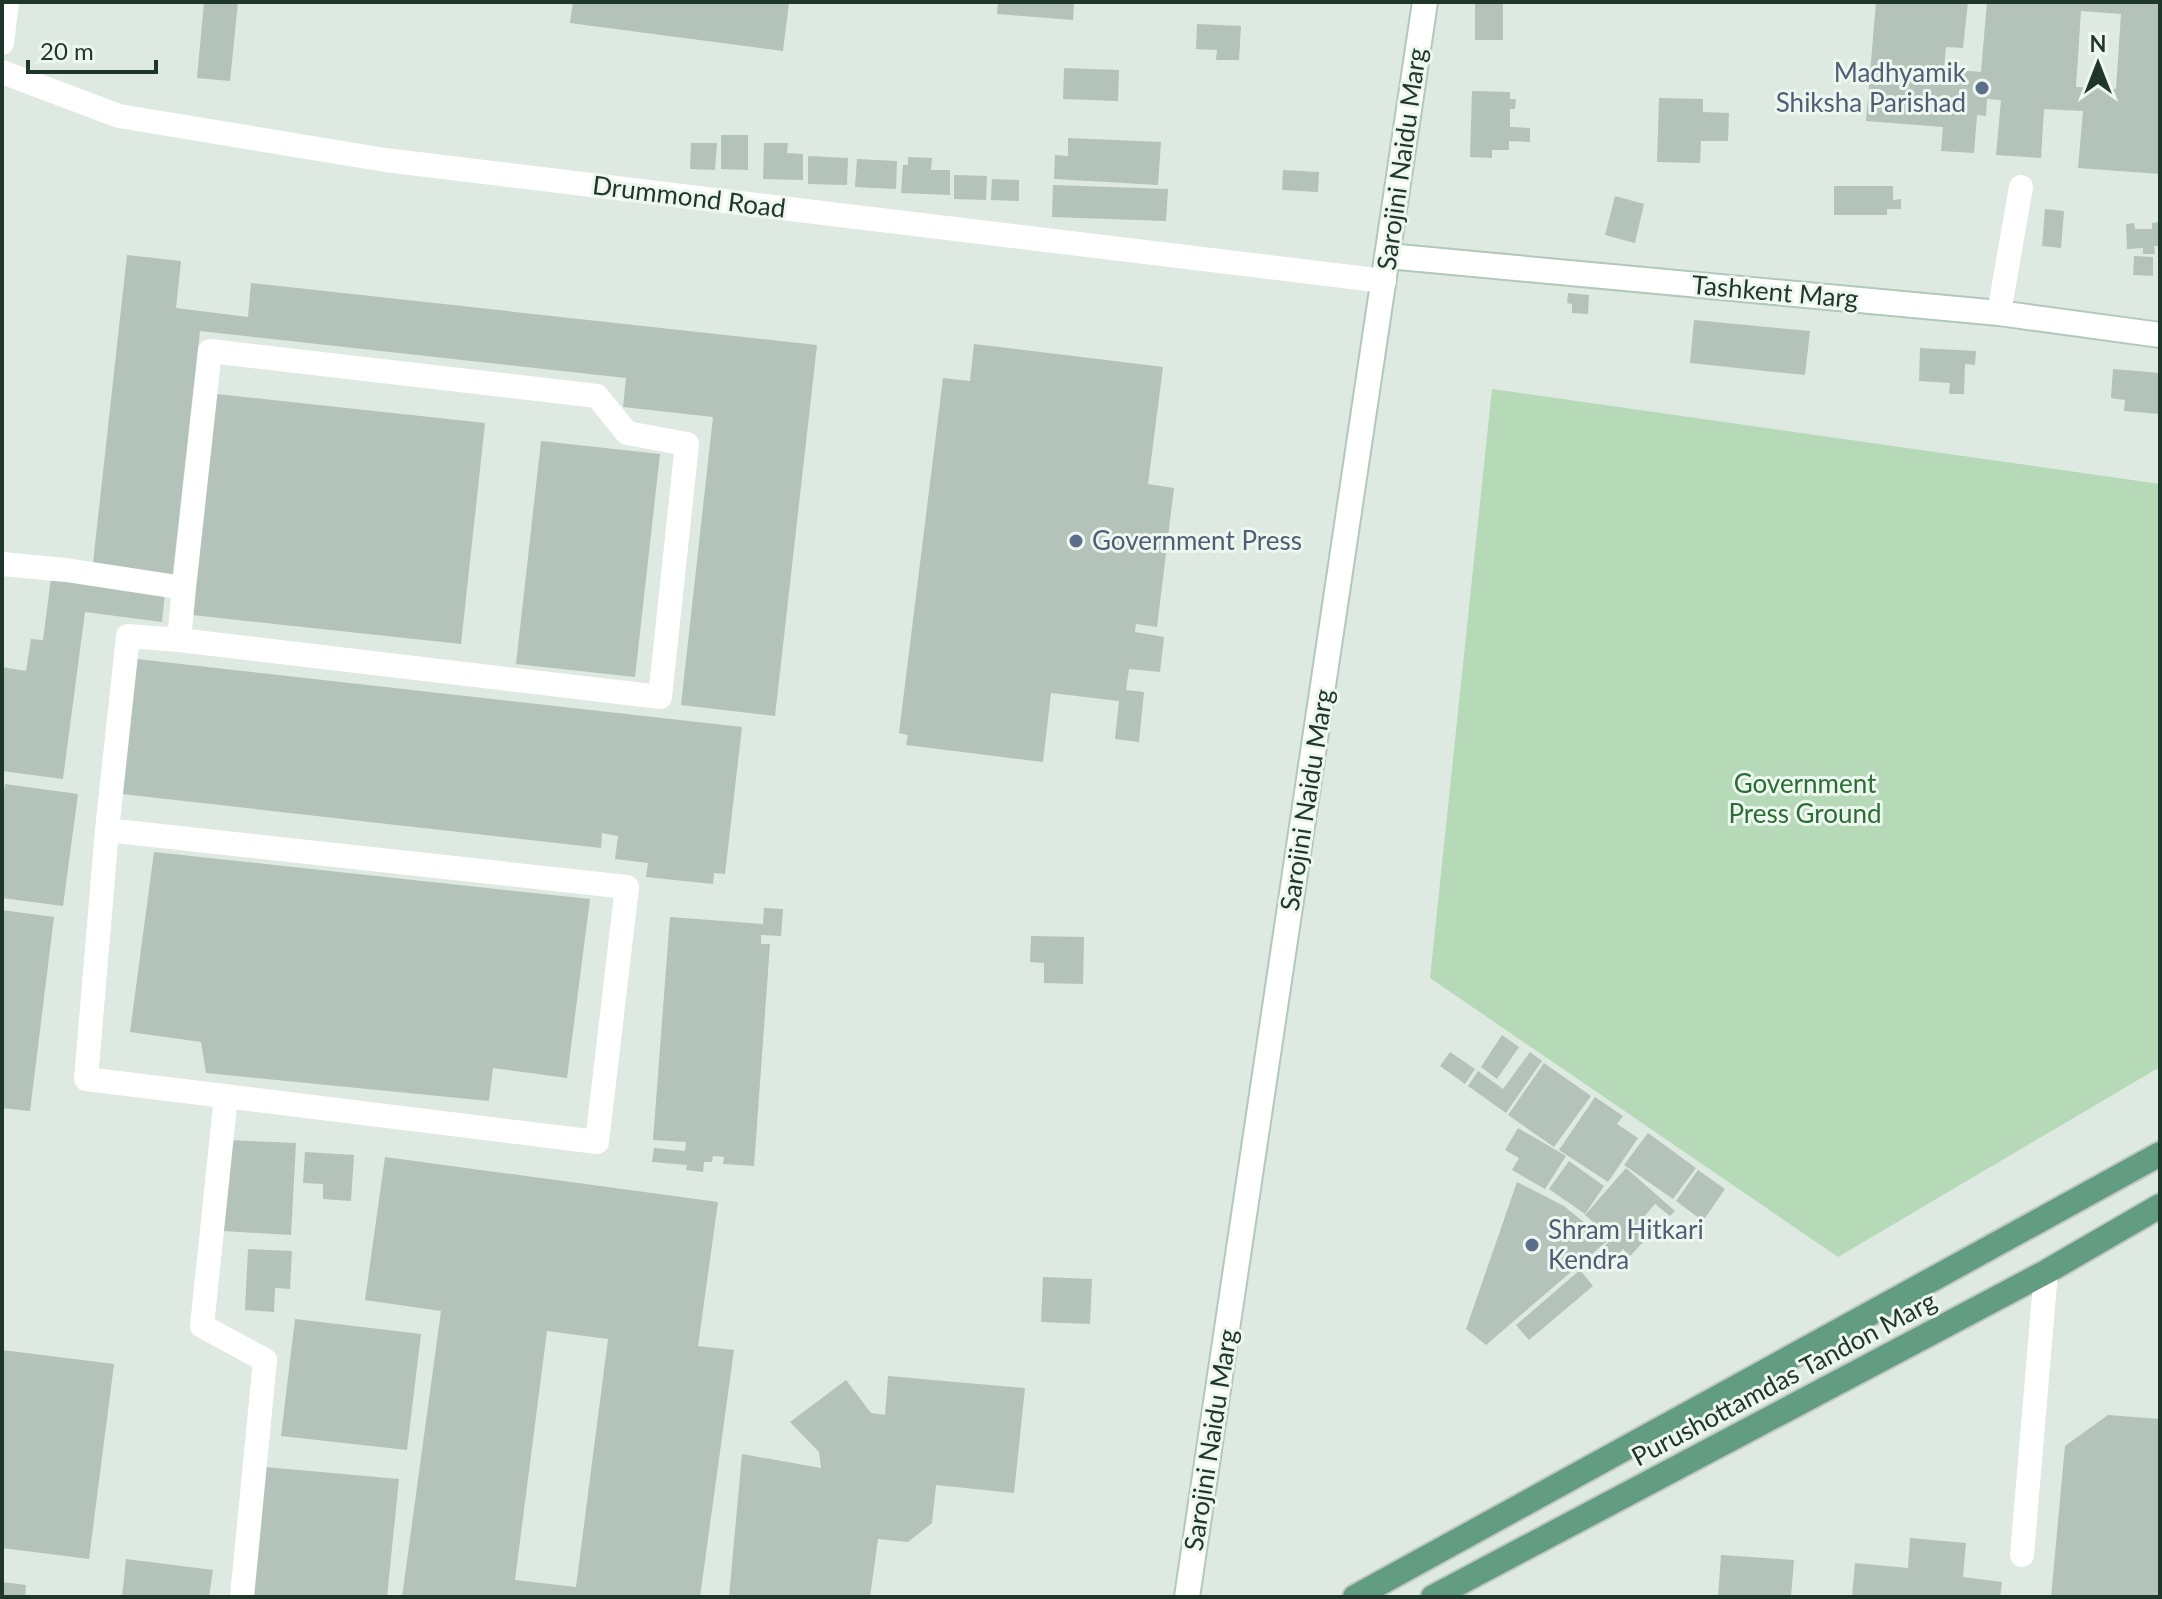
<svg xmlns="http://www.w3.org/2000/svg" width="2162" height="1599" font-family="Lato,sans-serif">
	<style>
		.green { fill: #b6dab7 }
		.building { fill: #b3c3b9; fill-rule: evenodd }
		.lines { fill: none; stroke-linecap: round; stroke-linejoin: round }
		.secondary-casing { stroke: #b1c8ba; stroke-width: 28 }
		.primary-casing { stroke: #c0c7c4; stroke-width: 28 }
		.lane { stroke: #fff; stroke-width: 24 }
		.street { stroke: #fff; stroke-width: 24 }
		.secondary { stroke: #fff; stroke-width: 24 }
		.primary { stroke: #629d81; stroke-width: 24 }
		.service-dot { fill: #5c6f8a; stroke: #edf6ef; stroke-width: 3 }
		.labels { text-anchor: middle; stroke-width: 6; stroke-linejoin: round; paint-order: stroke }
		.service-label { font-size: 26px; fill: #4e5e75; stroke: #edf6ef; text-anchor: start }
		.street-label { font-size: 26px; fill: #1f372b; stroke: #edf6ef }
		.park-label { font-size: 26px; fill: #2b6d35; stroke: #edf6ef }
	</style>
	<rect width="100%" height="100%" fill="#dde9e1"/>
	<path class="green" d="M1492,389L2160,484V1067L1838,1257L1430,978Z"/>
	<path class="building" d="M204,2H238L230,81L197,78Z
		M573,2H789L783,51L570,23Z
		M998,2H1074L1073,20L997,14Z
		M1475,2H1503V40H1475Z
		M1876,2H1968L1963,48L1946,47L1944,69L1981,72L1987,2H2160V174L2078,168L2083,111L2044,109L2041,158L1996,155L2001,100L1987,99L1986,116L1977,115L1974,153L1941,151L1943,127L1866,121ZM2081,11L2121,14L2116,89L2076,87Z
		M1197,24L1241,26L1239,60H1216L1217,50L1196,49Z
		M1064,68L1119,70L1118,101L1063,99Z
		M1472,91L1510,92V99H1516L1515,109H1510V127L1530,128V142L1509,141V150H1492V158L1470,157Z
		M1659,98L1703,99V112L1729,113L1728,141H1701L1700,163L1657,162Z
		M721,135H748V170L721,169Z
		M1068,138L1161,142L1158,185L1054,179L1055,155L1068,156Z
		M691,143H717L715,170L690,169Z
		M764,143H788L787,153L803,154V180L763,179Z
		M808,156L848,158L847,185L808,184Z
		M908,157L932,158L931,170H950V195L901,193L903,165H908Z
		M857,159L897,161L896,189L855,187Z
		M1283,170L1319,172L1318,192L1282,190Z
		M954,175L987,176L986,200L954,199Z
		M992,179L1019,180V201L991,200Z
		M1053,185L1168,189L1166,221L1052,217Z
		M1834,186H1893V200L1901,199V209H1887V215H1834Z
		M1615,196L1644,204L1635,243L1605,235Z
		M2045,209L2064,211L2061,248L2042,246Z
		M2160,222V246H2154L2155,254H2143V248L2127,249L2126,224L2134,223L2135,229H2152V223Z
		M127,255L181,261L176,308L248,317L251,283L817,345L775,716L681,705L713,417L623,407L626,378L200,331L172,581L92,572Z
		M2134,256L2153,257V276L2133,275Z
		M1568,293L1589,295L1588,314L1572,313V304L1567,303Z
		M1694,320L1810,331L1805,375L1690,363Z
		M974,344L1163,367L1148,484L1174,488L1157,627L1136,624L1135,632L1164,637L1160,672L1129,669L1126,690L1144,692L1139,742L1115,739L1119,701L1051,693L1043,762L906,745L908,735L899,733L943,378L970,381Z
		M1920,348L1976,351L1975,365L1965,364L1964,394H1949L1950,383L1919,381Z
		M2113,369L2160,373V414L2124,411L2125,400L2111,398Z
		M216,394L485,423L461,644L192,615Z
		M541,441L660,454L635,677L516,664Z
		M51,578L165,592L162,622L85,612L63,779L2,771V667L26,671L31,639L43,640Z
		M137,659L742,727L725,874L714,873L713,884L646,877L648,863L615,859L618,836L602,833L601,848L122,794Z
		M5,784L78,794L63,906L2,898V803Z
		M154,852L590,899L567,1078L493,1068L489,1101L206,1073L201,1042L130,1032Z
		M764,908L783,909L781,936L761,935V944H770L754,1166L723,1164L724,1157L713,1156L712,1162H704L703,1172L686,1170L687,1165L652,1162L654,1148L685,1151L686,1142L653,1140L670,917L763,924Z
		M2,910L54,917L30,1111L2,1108Z
		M1031,936L1084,937L1083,984L1044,983V963L1030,962Z
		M1502,1035L1519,1047L1497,1079L1481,1067Z
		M1450,1052L1475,1069L1465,1084L1440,1066Z
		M1530,1052L1542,1061L1506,1113L1468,1086L1478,1071L1503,1089Z
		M1544,1063L1591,1096L1554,1147L1508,1115Z
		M1595,1097L1623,1116L1617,1124L1638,1138L1608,1182L1559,1150Z
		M1518,1128L1566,1156L1545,1189L1512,1170L1519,1158L1505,1150Z
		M1648,1133L1696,1168L1673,1199L1624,1165Z
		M228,1140L296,1143L291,1235L223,1231Z
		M305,1152L354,1155L351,1201L323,1199V1184L303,1183Z
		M385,1157L718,1202L698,1346L734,1350L700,1597H402L441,1311L365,1300ZM547,1331L608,1339L576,1587L515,1580Z
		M1569,1161L1604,1186L1585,1214L1549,1189Z
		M1626,1168L1675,1211L1670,1216L1655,1204L1635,1227L1647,1238L1630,1256L1623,1249L1603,1271L1592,1261L1612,1238L1585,1215Z
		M1698,1170L1725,1189L1703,1221L1676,1201Z
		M1517,1182L1564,1206L1607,1241L1486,1345L1466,1329Z
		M248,1249L292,1251L290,1289L275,1288L274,1312L245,1310Z
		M1580,1270L1593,1286L1529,1340L1516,1325Z
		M1043,1277L1092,1279L1090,1324L1041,1322Z
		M295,1319L421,1334L407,1450L281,1436Z
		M2,1350L114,1364L89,1559L2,1548Z
		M888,1376L1025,1388L1014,1493L936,1485L932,1523L908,1542L878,1539L870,1597H729L742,1454L821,1468L819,1452L790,1422L846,1380L871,1413L885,1415Z
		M2108,1415L2160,1419V1597H2051L2065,1446Z
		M265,1467L399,1479L387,1597H251Z
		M1910,1538L1966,1543L1963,1577L2002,1582L2000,1597H1852L1855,1563L1908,1568Z
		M1721,1555L1794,1560L1791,1597H1718Z
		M126,1559L213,1570L209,1597H122Z
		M2,1582L26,1585L25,1597H2Z"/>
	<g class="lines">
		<defs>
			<path id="secondary" d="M1388,256L1999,313L2160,335
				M1187,1597L1425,2"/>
			<path id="primary" d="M1355,1597L2160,1154
				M1433,1597L2046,1272L2160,1206"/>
		</defs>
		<use href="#secondary" class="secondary-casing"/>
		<use href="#primary" class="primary-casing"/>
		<path class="lane" d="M2,564L66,570L184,588L179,640L660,697L687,444L627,433L597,396L210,351L184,588
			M107,830L86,1079L597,1142L627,887L107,830L128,636L179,640
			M226,1096L202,1326L265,1360L242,1597"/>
		<path class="street" d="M2,43L7,2
			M2,72L119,116L385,160L1384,281
			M1999,313L2021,187
			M2022,1555L2046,1272"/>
		<use href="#secondary" class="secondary"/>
		<use href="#primary" class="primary"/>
	</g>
	<g class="service-dot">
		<circle cx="1982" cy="88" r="8"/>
		<circle cx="1076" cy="541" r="8"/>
		<circle cx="1532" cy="1245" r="8"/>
	</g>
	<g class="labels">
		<g class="service-label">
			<text x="1966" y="82" text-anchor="end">Madhyamik<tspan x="1966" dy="30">Shiksha Parishad</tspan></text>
			<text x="1092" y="550">Government Press</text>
			<text x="1548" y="1239">Shram Hitkari<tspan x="1548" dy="30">Kendra</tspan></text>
		</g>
		<g class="street-label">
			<text transform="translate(1402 159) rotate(-82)" y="9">Sarojini Naidu Marg</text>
			<text transform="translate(689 197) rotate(7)" y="9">Drummond Road</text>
			<text transform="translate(1775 292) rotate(5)" y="9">Tashkent Marg</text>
			<text transform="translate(1307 800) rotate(-81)" y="9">Sarojini Naidu Marg</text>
			<text transform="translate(1784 1379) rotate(-28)" y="9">Purushottamdas Tandon Marg</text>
			<text transform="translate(1211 1440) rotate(-81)" y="9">Sarojini Naidu Marg</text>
		</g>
		<g class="park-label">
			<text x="1805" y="793">Government<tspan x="1805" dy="30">Press Ground</tspan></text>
		</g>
	</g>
	<rect width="2162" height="1599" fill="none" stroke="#1f372b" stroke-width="8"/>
	<g transform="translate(2098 64)" stroke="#edf6ef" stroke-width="6" paint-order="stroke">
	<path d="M0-6L14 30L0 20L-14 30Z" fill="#1f372b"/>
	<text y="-12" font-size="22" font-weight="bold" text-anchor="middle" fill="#1f372b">N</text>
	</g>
	<path d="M28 60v12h128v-12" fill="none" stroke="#1f372b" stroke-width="4"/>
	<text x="40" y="60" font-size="24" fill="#1f372b" stroke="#edf6ef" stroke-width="6" paint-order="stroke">20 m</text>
</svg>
